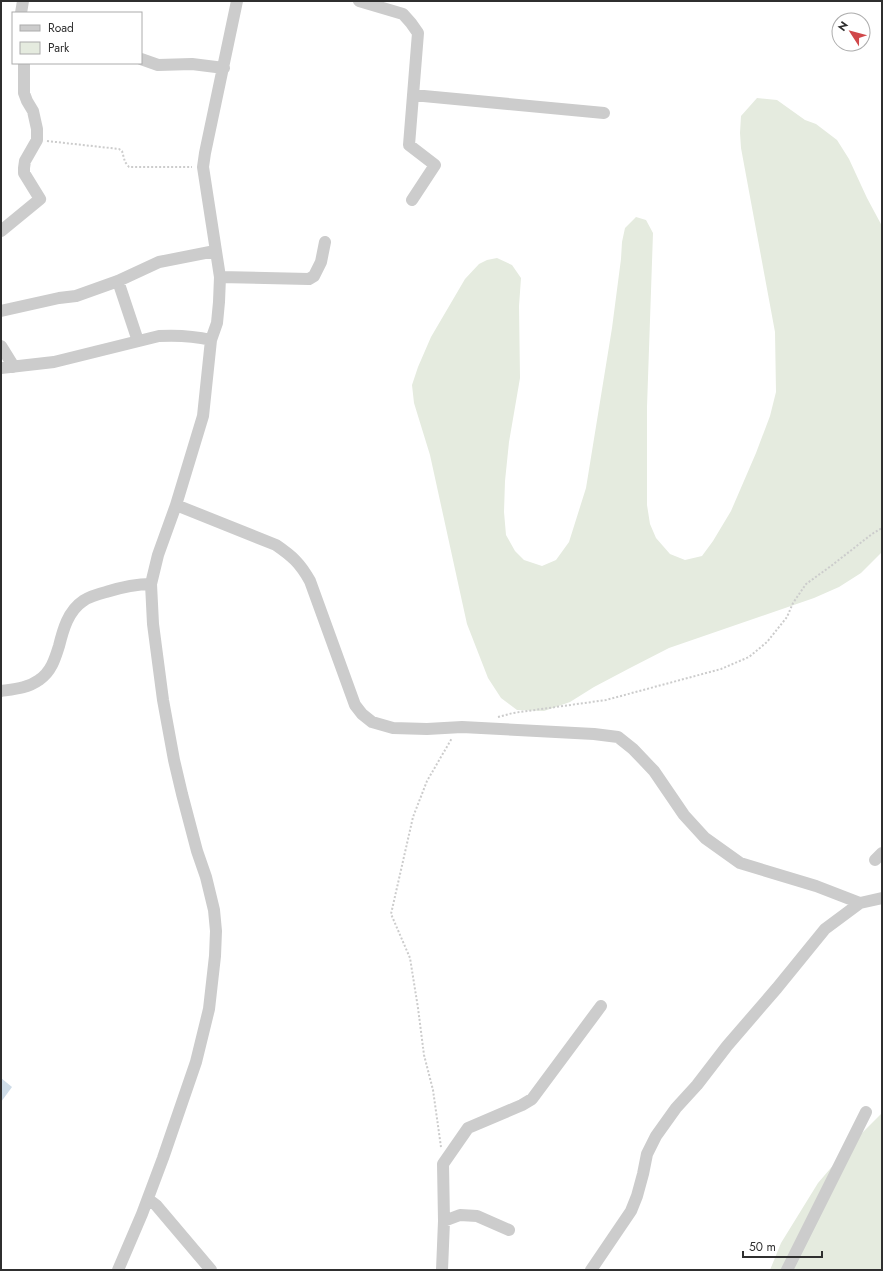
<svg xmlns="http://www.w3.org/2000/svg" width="883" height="1271" font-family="Jost,sans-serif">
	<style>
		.green { fill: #e5ebdf }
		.water { fill: #cedce8 }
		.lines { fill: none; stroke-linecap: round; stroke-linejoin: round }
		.path { stroke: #ccc; stroke-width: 2; stroke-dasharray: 2 2; stroke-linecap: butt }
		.minor { stroke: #ccc; stroke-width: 12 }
	</style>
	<rect width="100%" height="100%" fill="#fff"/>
	<path class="green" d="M757,98L777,100L805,120L816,124L837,140L849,159L867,198L882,226V552L861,573L839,587L814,598L669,648L630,668L594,687L570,702L544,711L517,710L501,698L488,678L467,624L430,455L414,403L412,385L418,367L431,337L465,279L479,264L487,260L497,258L512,265L521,278L519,306L520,378L509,442L505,481L504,512L506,535L515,551L524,560L542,566L556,560L569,542L586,488L612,328L621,259L622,242L625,228L636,217L646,220L653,233L647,407V505L650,524L656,538L670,554L685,560L702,556L713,541L731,511L756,453L770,416L776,392L775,332L741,148L740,133L741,116Z
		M882,1113V1270H770L781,1243L818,1183L853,1142Z"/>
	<path class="water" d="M1,1078L12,1087L1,1102Z"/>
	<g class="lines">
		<path class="path" d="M47,141L119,149L122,151L125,162L129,167H192
			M498,717L513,713L606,700L721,669L749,657L767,642L787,617L793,603L806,584L831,566L872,534L882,528
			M441,1147L433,1090L424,1055L418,1008L410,958L391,914L413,817L427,781L452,738"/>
		<path class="minor" d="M359,1L403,14L411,23L418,33L409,145L435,165L412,200
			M21,13L23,1
			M141,59L158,65L192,64L224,68
			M413,95L604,113
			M1,231L40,199L24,173V168L25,161L37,140V129L33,111L27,101L24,93V63
			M220,277L309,279L314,276L321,262L325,242
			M118,281L138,341
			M1,311L59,298L76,296L118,281L159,262L215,251
			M1,346L14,367
			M1,368L54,362L159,336C177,335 194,336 211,340
			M176,505L276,545C292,556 300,563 310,581L355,705L362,714L372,722L393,728L427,729L462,727L594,734L618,737L633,749L654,771L684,815L705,838L740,863L816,886L860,903
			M1,691C15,689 28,688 39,680C51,672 55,659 59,646C63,630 68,611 83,601C90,596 98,594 106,592C122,587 135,584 151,584
			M875,860L882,853
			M148,1199L156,1205L211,1270
			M444,1221L460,1215L477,1216L509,1230
			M118,1270L142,1214L163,1158L196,1062L209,1009L215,956L216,931L214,910L206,877L197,851L182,794L174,760L163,700L153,624L151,584L158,555L176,505L203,416L211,340L217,323L219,302L220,277L203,167L205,153L237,1
			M442,1270L444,1221L443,1164L468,1128L522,1105L532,1099L601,1006
			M591,1270L631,1211L637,1196L643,1174L647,1154L656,1136L676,1108L697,1085L727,1046L777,988L825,929L860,903L882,898
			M787,1270L866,1112"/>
	</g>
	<rect width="883" height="1271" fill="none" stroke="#2f2f2f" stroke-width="4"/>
	<rect x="12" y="12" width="130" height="52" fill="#ffffff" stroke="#acacac"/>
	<rect x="20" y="25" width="20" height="6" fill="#cccccc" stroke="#acacac"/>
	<text x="48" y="32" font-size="12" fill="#2f2f2f">Road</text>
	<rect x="20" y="42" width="20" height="12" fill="#e5ebdf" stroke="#acacac"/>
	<text x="48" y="52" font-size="12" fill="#2f2f2f">Park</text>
	<g transform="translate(851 32) rotate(306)"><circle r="19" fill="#ffffff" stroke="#acacac"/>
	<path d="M0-3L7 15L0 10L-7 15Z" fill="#d0484a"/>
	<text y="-6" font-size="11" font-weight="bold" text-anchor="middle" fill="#2f2f2f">N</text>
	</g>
	<path d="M743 1251v6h79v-6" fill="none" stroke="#2f2f2f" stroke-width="2"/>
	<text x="749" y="1251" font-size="12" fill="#2f2f2f" stroke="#ffffff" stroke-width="3" paint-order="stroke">50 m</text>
</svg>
